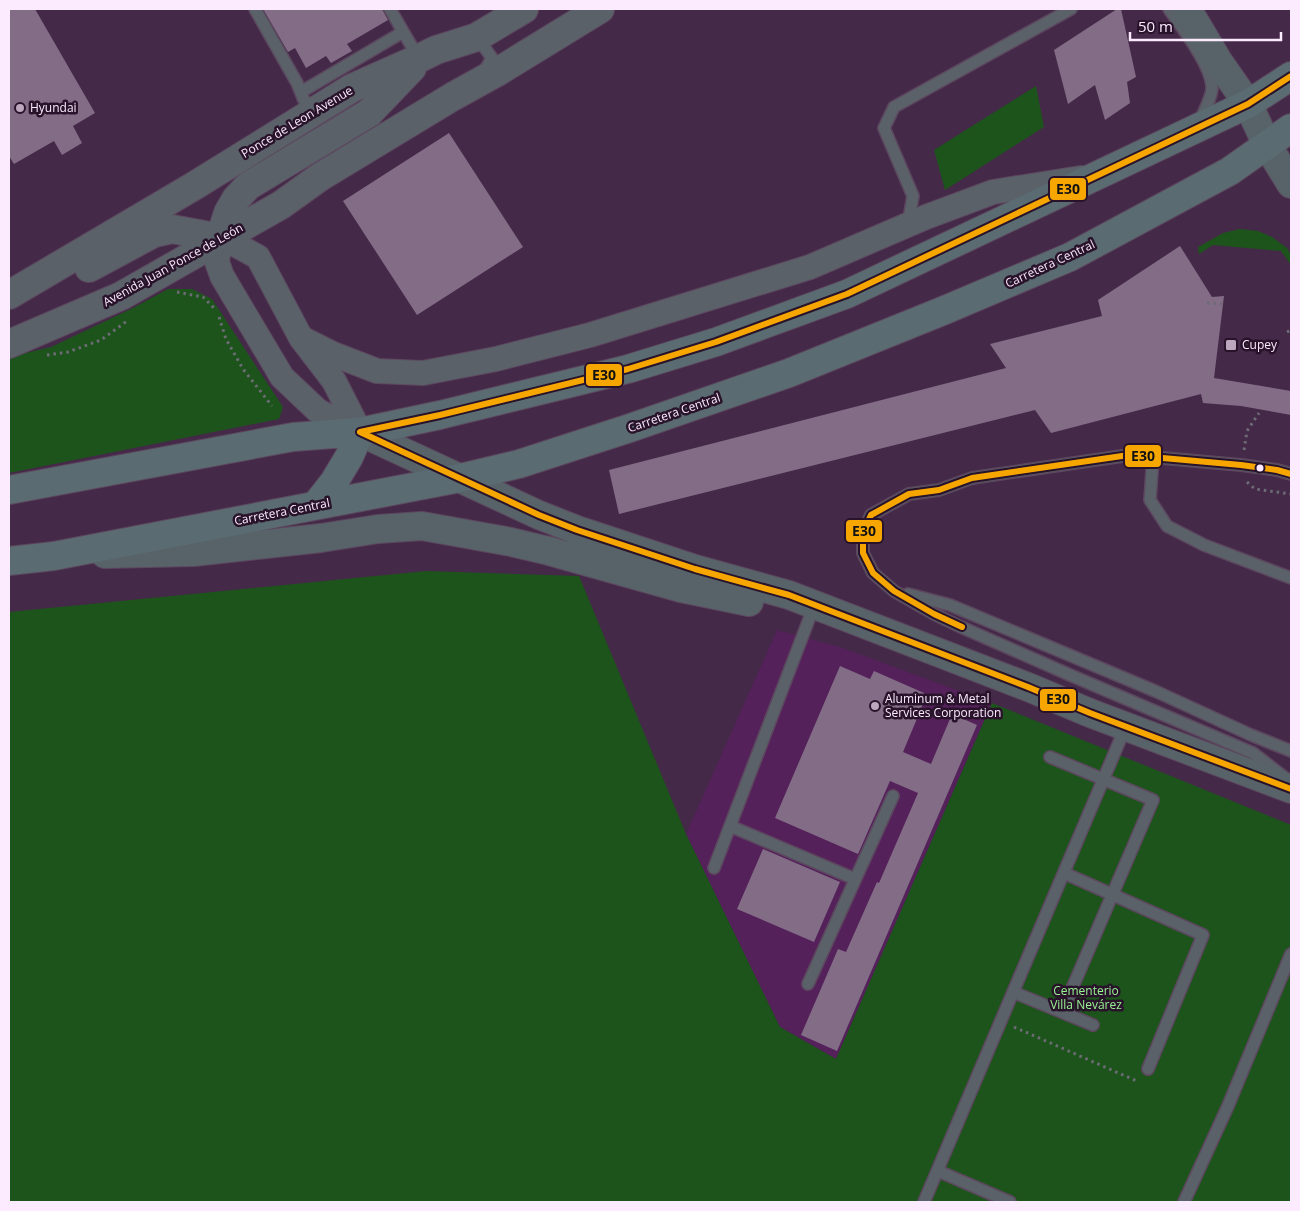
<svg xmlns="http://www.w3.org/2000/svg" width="1300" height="1211" font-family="'Open Sans',sans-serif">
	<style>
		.built { fill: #54215a }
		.green { fill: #1d541b }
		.building { fill: #836c86 }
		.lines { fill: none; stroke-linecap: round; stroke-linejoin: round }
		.service-casing { stroke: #5c475f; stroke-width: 14 }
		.minor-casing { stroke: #5c475f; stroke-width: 26 }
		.tertiary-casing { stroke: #5c475f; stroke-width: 30 }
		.secondary-casing { stroke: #5c475f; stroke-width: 30 }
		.trunk-casing { stroke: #5c475f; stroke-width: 30 }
		.path { stroke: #6d6c76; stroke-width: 3; stroke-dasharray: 2.5 4; stroke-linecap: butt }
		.service { stroke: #5a6169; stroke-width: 11 }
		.minor { stroke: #5a6169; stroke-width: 24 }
		.tertiary { stroke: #5a6169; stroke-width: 28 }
		.secondary { stroke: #576368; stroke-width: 28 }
		.trunk { stroke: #5a6c71; stroke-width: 28 }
		.bus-1-casing { stroke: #28132b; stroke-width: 10 }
		.bus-1 { stroke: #f7a600; stroke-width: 6 }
		.poi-dot { fill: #bca7be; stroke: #28132b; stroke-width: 2 }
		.bus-dot { fill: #fceafe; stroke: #28132b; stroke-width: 2 }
		.labels { text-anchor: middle; stroke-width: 5; stroke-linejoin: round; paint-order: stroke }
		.poi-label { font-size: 12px; fill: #fceafe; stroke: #28132b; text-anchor: start }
		.street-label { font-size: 12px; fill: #fceafe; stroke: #28132b }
		.park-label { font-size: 12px; fill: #99f492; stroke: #28132b }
		.line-badge { stroke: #28132b; stroke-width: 2 }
		.pale-badge-label { font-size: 14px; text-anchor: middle; font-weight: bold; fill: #111 }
	</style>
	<rect width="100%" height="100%" fill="#442a48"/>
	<path class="built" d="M777,630L840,647L992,703L836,1059L780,1027L686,834Z"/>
	<path class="green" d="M1036,86L1044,127L945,190L934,150Z
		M1240,229L1258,231L1272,237L1287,248L1291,255V265L1281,251L1213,245L1199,254L1198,247L1223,233Z
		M168,289H192L212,299L283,407L279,419L9,473V357L51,347L133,308Z
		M426,571L579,576L686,834L780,1027L836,1059L992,703L1291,825V1202H9V612Z"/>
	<path class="building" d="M9,9H35L95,113L73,126L82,143L62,155L54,141L14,164L9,156Z
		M263,9H382L388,20L347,44L352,51L331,63L326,56L306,68L295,48L288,52Z
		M1117,9H1121L1136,77L1127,82L1130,103L1105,120L1095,85L1068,104L1054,50Z
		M449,133L523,247L417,315L343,201Z
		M1180,246L1212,297L1224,296L1214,378L1291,391V415L1241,406L1203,403L1201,394L1051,433L1035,410L619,514L609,470L1006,368L990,344L1102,316L1098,300Z
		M840,666L870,679L874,671L924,693L921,700L924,702L903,752L931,764L952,714L977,725L837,1051L801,1035L838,949L846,952L877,882L879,883L918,793L890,781L858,854L775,818Z
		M763,849L840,882L814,942L737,909Z"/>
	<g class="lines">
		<defs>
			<path id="service" d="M255,9L297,83L303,98L311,114
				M390,9L419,59
				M1169,9C1182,28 1210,63 1212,86C1213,94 1203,115 1199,121
				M477,37L492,58L484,72
				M301,92L403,32
				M908,225L913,196L884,128L894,107L1071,9
				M1153,457L1150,500L1167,526L1204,545L1291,578
				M908,594L950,605L1155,691L1251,735L1291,751
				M1050,757L1153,800L1062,1012
				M1284,777L1253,753L1070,675L961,627L934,614L894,591L873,573L863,553V532L871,515L909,494L939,490L972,478L1129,455L1241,465L1277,470L1291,474
				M730,826L855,879
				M714,868L811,614
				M1064,873L1203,935L1148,1069
				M808,984L893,796
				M1013,992L1093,1025
				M938,1171L1010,1202
				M924,1202L1126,726
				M1184,1202L1228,1106L1291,954"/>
			<path id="minor" d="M220,238L238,246L258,257L301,338L334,381L360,432L318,411L282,377L222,276L217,262Z
				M301,338L333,354L377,371L423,373L496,359L590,335L810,267L926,217L993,192L1081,178"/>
			<path id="tertiary" d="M220,238L228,213L236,199L248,186L369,113L412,68
				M89,268L154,233L172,229L220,238
				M9,295L194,186L352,88L422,57L436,50L477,37L524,9
				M9,344L121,296L281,205L320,177L452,97L499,71L600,9"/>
			<path id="secondary" d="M1187,9L1218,61L1248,104L1267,145L1291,184
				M360,432L539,515L577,530L695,569L789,595L1028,687L1090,713L1291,789
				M105,554L193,552L321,538L378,529L422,526L511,542L549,551L681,588L749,602"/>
			<path id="trunk" d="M9,490L293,437L360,432L440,415L571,383L628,369L716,342L847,294L1248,104L1291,76
				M316,505L334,482L349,457L360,432
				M9,561L54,556L460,478L519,464L630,428L789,373L945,310L1070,257L1230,171L1291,128"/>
		</defs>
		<use href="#service" class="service-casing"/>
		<use href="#minor" class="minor-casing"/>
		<use href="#tertiary" class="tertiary-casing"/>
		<use href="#secondary" class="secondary-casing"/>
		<use href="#trunk" class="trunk-casing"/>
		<path class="path" d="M177,292L203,297L214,308
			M1207,303L1226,304
			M219,317L226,339L243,369L272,406
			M1287,332L1291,330
			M47,355L68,352L101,340L127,321
			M1244,450L1247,431L1259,413
			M1247,482L1255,489L1291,494
			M1014,1027L1139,1082"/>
		<use href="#service" class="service"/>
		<use href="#minor" class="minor"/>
		<use href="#tertiary" class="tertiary"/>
		<use href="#secondary" class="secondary"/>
		<use href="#trunk" class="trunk"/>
		<defs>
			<path id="bus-1" d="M360,432L440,415L628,369L716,342L847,294L1248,104L1291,76
				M360,432L539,515L577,530L695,569L789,595L1028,687L1090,713L1291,789
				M962,627L934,614L894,591L873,573L863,553V532L871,515L909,494L939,490L972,478L1129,455L1241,465L1277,470L1291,474"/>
		</defs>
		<use href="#bus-1" class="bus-1-casing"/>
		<use href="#bus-1" class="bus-1"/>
	</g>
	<g class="poi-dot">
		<circle cx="20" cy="108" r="5"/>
		<rect x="1225" y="339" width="12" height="12" rx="2.5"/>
		<circle cx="875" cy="706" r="5"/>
	</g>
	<circle class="bus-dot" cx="1260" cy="468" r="4.5"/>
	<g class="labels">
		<g class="poi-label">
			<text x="30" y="112">Hyundai</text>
			<text x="1242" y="349">Cupey</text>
			<text x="885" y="703">Aluminum &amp; Metal<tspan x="885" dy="14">Services Corporation</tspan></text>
		</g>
		<g class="street-label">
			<text transform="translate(297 122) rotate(-31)" y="4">Ponce de Leon Avenue</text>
			<text transform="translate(1050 264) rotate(-25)" y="4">Carretera Central</text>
			<text transform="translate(173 265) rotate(-29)" y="4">Avenida Juan Ponce de León</text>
			<text transform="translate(674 413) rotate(-19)" y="4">Carretera Central</text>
			<text transform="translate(282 512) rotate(-11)" y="4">Carretera Central</text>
		</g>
		<g class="park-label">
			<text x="1086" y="995">Cementerio<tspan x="1086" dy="14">Villa Nevárez</tspan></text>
		</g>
	</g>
	<g class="line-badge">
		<rect x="1049" y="177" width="38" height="24" rx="5" fill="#f7a600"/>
		<rect x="585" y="363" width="38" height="24" rx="5" fill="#f7a600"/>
		<rect x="1124" y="444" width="38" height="24" rx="5" fill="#f7a600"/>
		<rect x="845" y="519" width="38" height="24" rx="5" fill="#f7a600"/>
		<rect x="1039" y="688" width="38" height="24" rx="5" fill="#f7a600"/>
	</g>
	<g class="pale-badge-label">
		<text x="1068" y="194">E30</text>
		<text x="604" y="380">E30</text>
		<text x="1143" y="461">E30</text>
		<text x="864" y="536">E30</text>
		<text x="1058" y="704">E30</text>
	</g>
	<rect width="1300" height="1211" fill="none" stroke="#fceafe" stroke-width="20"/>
	<path d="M1130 32v8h151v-8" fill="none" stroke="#fceafe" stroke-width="2.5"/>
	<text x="1138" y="32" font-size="15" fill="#fceafe" stroke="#28132b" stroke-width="4" paint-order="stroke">50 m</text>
</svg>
